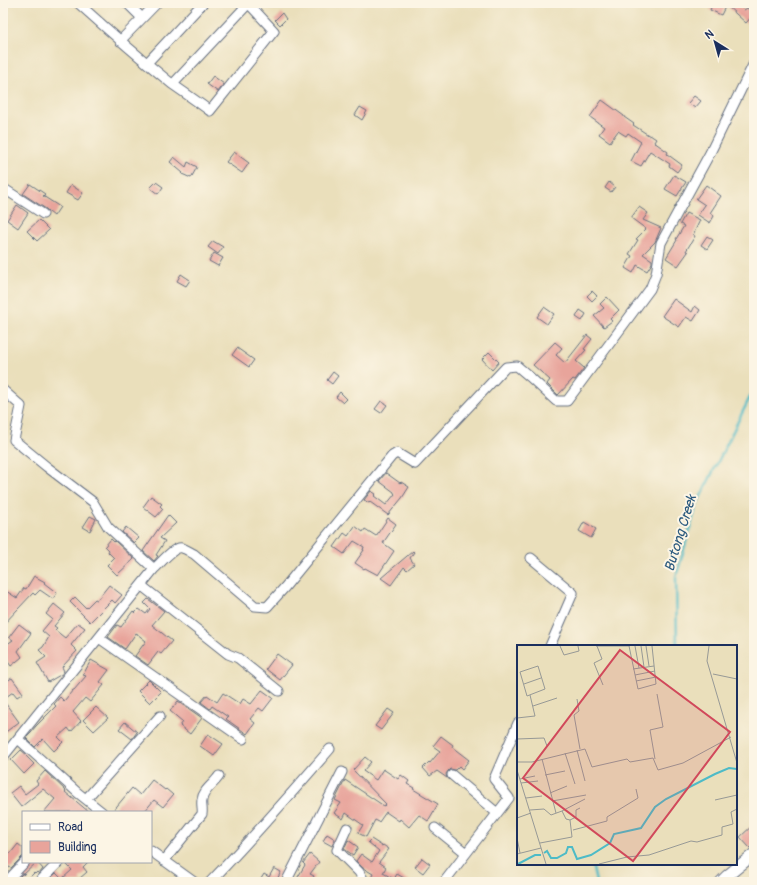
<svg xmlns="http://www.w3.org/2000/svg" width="757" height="885" font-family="Pangolin,sans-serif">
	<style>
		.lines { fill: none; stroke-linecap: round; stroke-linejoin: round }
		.stream { stroke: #4dbbc7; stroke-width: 2.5 }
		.building { fill: #e8a49b }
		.minor-casing { stroke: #636d7f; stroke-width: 11 }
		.tertiary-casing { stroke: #636d7f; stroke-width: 13 }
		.minor { stroke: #fff; stroke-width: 9 }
		.tertiary { stroke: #fff; stroke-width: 11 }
		.labels { text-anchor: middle; stroke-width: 4; stroke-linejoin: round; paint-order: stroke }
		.water-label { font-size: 14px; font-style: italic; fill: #2a597e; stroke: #fcf5e5 }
		.inset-river { fill: none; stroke: #4dbbc7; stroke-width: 2 }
		.inset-road { fill: none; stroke: #979996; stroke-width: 1 }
		.view { fill: #d1495b; fill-opacity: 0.15; stroke: #d1495b; stroke-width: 2 }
		.inset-edge { fill: none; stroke: #1b2f5e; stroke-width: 2 }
	</style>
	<rect width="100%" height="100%" fill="#fcf5e5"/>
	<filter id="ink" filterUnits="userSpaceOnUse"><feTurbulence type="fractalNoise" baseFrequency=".025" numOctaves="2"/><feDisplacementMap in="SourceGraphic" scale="8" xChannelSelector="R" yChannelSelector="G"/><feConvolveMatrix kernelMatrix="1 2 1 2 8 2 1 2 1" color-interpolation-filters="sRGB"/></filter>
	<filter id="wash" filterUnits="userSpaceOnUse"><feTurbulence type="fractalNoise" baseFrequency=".012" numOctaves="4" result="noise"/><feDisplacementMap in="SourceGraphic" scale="16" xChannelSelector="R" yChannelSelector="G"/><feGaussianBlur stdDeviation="0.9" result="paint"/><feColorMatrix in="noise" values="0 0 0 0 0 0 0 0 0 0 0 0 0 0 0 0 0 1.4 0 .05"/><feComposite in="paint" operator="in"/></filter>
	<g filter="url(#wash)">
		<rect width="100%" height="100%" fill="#eadfbb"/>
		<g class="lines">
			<path class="stream" d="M677,646L676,577L697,504L754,389
				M592,864L596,882"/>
		</g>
		<g id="blocks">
			<path class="building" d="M713,3H737L744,10L747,8L754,14L746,23L726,5L721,15L710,10Z
				M282,13L286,19L280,25L275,20Z
				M213,76L224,84L218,92L207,84Z
				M694,96L701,101L695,108L688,103Z
				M602,100L624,116V117L634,124L633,125L650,136V135L656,139L654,142L668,152L667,154L682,165L677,172L669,166L670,164L650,151L641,166L631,161L641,142L628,133L626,136L618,131L610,142L599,134L604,127L590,117Z
				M360,107L367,111L362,120L355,115Z
				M234,152L249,163L242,173L226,162Z
				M174,157L186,167L188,162L197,167L191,178L182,174L183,173L170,162Z
				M674,175L686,182L677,196L665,189Z
				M156,182L163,187L158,194L150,188Z
				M609,182L615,187L611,192L605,188Z
				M30,184L45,194L43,196L60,207L54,216L49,212L46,209L23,194Z
				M71,185L83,193L78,200L66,193Z
				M706,185L721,196L710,213L714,216L710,223L698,215L705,205L696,199Z
				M17,205L28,213L18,228L7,220Z
				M639,207L648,213L643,220L661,228L655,242L643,254L652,260V263L647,271L637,265L633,273L625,268L632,256L629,254L638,240L636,239L646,229L631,218Z
				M686,213L700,220L693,235L695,236L686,251L688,252L678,266L666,258L677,240L676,239L684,226L680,224Z
				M39,220L49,230L37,241L27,231Z
				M707,236L713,240L707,249L701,245Z
				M213,241L223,247L218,254L208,247Z
				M214,253L223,258L218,266L209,261Z
				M181,274L190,280L186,286L177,281Z
				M592,291L597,296L592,301L587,296Z
				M607,297L619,310L610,319L612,321L604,327L594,316L604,308L600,304Z
				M674,299L692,312L695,306L700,310L693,321L686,317L679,327L662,316Z
				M544,307L554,314L547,324L537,317Z
				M580,310L586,314L582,321L576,317Z
				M587,335L592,339L584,349L586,350L576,361L584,368L575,380L573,379L558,395L547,384L550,380L533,365L555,342L562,348L556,355L565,363Z
				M237,348L254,360L249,367L232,355Z
				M489,352L499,362L492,370L482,359Z
				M333,372L338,376L332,384L327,380Z
				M340,392L347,399L343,403L336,397Z
				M381,401L387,405L381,413L375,409Z
				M386,473L400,483L401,482L409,487L402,498L388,515L370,502L369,503L364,500L371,491L376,494L374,496L386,505L395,494L394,493V492L379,481Z
				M151,496L162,504L160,506L163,509L156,517L143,507Z
				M168,515L176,523L160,538L165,541L156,555L158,556L154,561L143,551Z
				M90,516L96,519L90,531L83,527Z
				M388,518L396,524L383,543L394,551L378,575L365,568L364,569L355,563L364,550H363L364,547L354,541L344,554L334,547L344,533L348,536L355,526L363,532L365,529L376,536Z
				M584,522L596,529L591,538L579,531Z
				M126,527L139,538L134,543L122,532Z
				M111,539L114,542L115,541L134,559L117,575L107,565L114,558L108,552L109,550L105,546Z
				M413,551L414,552L410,558L414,564L407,570L404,567L391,585L381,578Z
				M34,576L45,582L44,583L57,593L53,599L40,590L35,595L33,593L3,625V597L6,591L17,598L24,588L26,589Z
				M109,585L122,595L115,603L112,600L90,622L70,602L75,597L86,608L95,599L97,600Z
				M148,599L164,611L152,625L172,641L161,654L158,652L148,665L135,656L146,641L136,633L125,649L108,637L117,625L121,627L133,611L135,613L139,609L146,614L150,609L144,603Z
				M54,604L65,613L54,626L57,628L55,630L65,638L78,623L85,628L71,645L77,651L62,667L64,671L62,674L48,682L37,663L46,657L39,650L43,647L49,637L42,631L52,619L46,614Z
				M19,624L31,633L18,651L22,657L11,666L3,655V647L13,640L9,637Z
				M277,654L292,665L280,680L266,669Z
				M91,660L109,670L100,682L104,685L90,702L85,698L73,712L81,721L71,732L68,728L58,737L63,742L54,751L43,739L35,747L26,738L32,732H31L36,726L56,706L54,704L60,697L64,701L73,690H74L86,676L83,675Z
				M12,678L23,693L17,697L13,692L3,699V683Z
				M149,680L161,692L150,703L138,691Z
				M262,690L273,698L263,711L259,708L250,719L255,723L247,734L226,719L228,717L212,706L210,709L201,702L207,695L217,702L223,693L240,704L243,699L251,704Z
				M3,700L19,722L3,734Z
				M178,701L202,718L190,734L180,726L183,722L170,711Z
				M96,707L108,718L94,731L83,720Z
				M388,709L394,713L381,730L375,726Z
				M125,722L137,732L132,739L119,729Z
				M208,734L223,744L214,756L200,746Z
				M441,736L453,745L452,747L469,760L462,769L459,766L455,770L450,769L448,771L446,774L447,778L437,771L430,776L423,768L429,762L430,763L440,751L433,746Z
				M21,750L27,755L26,756L34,764L24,774L11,760Z
				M365,757L371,762L363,771L376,780L383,769L398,779L401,775L409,781L407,784L414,788L413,789L438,804L428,821L419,815L409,827L400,819L399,821L386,812L379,822L375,820L366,837L358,833L363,825L346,813L343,819L334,813L341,803L335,800L345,780L384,806L386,804L353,770Z
				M45,771L66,791L65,792L89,812H44L55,799L43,789L21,807L10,793L19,786L25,794L38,784L36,781Z
				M152,780L165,790L166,789L173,795L163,807L154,800L144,812H112L132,788L140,795Z
				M754,824V844L750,848L740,837Z
				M327,834L335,839L332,846L323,841Z
				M371,839L382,846L383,845L389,849L379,862L386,867L383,873L394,879L397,874L411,882H370V880L373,874L363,868L356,861L361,854L372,862L379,851L368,842Z
				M348,840L358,847L353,855L344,849Z
				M18,844L23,848V856L11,868L9,867L3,874V857L7,852L10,854Z
				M310,854L319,862L310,874L314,876L311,882H295L305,865L303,863Z
				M422,858L430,864L423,873L415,867Z
				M37,862L43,869L39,874L37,872L35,874L34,873L25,882H15L21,876H20L23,873V875Z
				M71,862H88L83,867L87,872L79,879L82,882H47L56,873L62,879L72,870L67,865Z
				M274,868L281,872L276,881L278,882H259L264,874L269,877Z"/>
		</g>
	</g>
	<g filter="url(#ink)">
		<use href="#blocks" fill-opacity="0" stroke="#636d7f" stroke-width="1"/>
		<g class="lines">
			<defs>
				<path id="minor" d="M78,3C109,31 140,58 172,84C185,93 198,102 210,111L274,31L248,3
					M127,3L142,18
					M120,41L157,3
					M147,63L203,3
					M173,84L248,4
					M3,188L43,214
					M3,390L21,406L14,440L47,467L93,502L108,527L154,569
					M531,558L573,593L550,646
					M142,586L228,654L238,658L279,691
					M99,638L243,739
					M18,739L78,793L102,812
					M3,757L154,569C160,564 174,546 182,548C186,549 190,552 194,554L255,606L267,607L285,587L392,456L397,453L415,464L506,367L517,366L530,377L556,401H567L616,335L650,289L656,274L661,243L710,153L754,63
					M452,775L497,813
					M86,799L160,716
					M347,828L337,850L359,872L364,881L363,882
					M435,828L466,853
					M151,851L194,882
					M164,861L202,814C203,809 201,805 202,800C203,790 214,784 219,776
					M6,882L25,862
					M39,882L59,862
					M210,882C252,839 291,794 330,749
					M286,882L342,772
					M444,882L509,798L494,779L518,723"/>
				<path id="tertiary" d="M721,882L727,876L754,854"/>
			</defs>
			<use href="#minor" class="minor-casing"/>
			<use href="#tertiary" class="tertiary-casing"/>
			<use href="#minor" class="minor"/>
			<use href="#tertiary" class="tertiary"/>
		</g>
	</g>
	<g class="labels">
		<g class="water-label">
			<text transform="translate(680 533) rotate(-73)" y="5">Butong Creek</text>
		</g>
	</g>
	<g transform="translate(517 645)">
		<rect width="220" height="220" fill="#eadfbb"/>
		<path class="inset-river" d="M27,208L30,206L34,213H40L49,208L51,202H55L60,214L74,210L93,198L97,189L124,183L138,162L149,154L198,129L212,123L220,124M1,219L18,210H24"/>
		<path class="inset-road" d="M43,1L47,10L62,6L61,1M79,1H113M80,1L85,14L77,18L86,40M112,1L121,44L139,39L135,1M118,1L122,23M124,1L127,22M129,1L132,21M192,1L190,16L220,118M21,21L28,44L10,51L3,27ZM116,24L137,21M196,29L220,34M118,30L138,26M119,36L139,32M7,39L24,33M60,54L62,66L57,70L63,104M16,61L40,53M0,73L18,71L13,50M0,94L27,93L30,101M60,105L68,136M48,108L58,139M25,114L39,168M138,114L133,85L146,82L140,49M0,117H15L68,104L75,122L110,114L113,117L136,113L141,125L166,118L214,92M0,125L29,219M28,130L48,126M3,134L18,131M4,138L21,136M33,148L50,141M9,153L25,151M198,155L220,150M35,156L69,150M13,165L27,164L34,170L45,166L49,174L53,175L55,192L23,198M45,166L68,154M0,173L14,168M53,175L59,172V165L63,163M56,185L90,176V172L121,153L119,144M0,193L3,208M0,209L24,203M82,219L110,212L132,210L174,196L180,197L205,190V182L216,179L214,167L220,164"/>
		<path class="view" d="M103,5L213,87L116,216L6,133Z"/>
		<rect width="220" height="220" class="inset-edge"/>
	</g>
	<rect width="757" height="885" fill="none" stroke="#fcf5e5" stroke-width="16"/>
	<rect x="22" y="811" width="130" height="52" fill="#fcf5e5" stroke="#a2a6af"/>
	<rect x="30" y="824" width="20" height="6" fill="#ffffff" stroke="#a2a6af"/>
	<text x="58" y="831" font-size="12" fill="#1b2f5e">Road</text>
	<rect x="30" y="841" width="20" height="12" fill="#e8a49b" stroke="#a2a6af"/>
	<text x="58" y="851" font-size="12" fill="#1b2f5e">Building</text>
	<g transform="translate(715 42) rotate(323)" stroke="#fcf5e5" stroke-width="3" paint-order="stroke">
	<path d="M0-3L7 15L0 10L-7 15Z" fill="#1b2f5e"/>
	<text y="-6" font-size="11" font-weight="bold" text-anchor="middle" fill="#1b2f5e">N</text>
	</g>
</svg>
